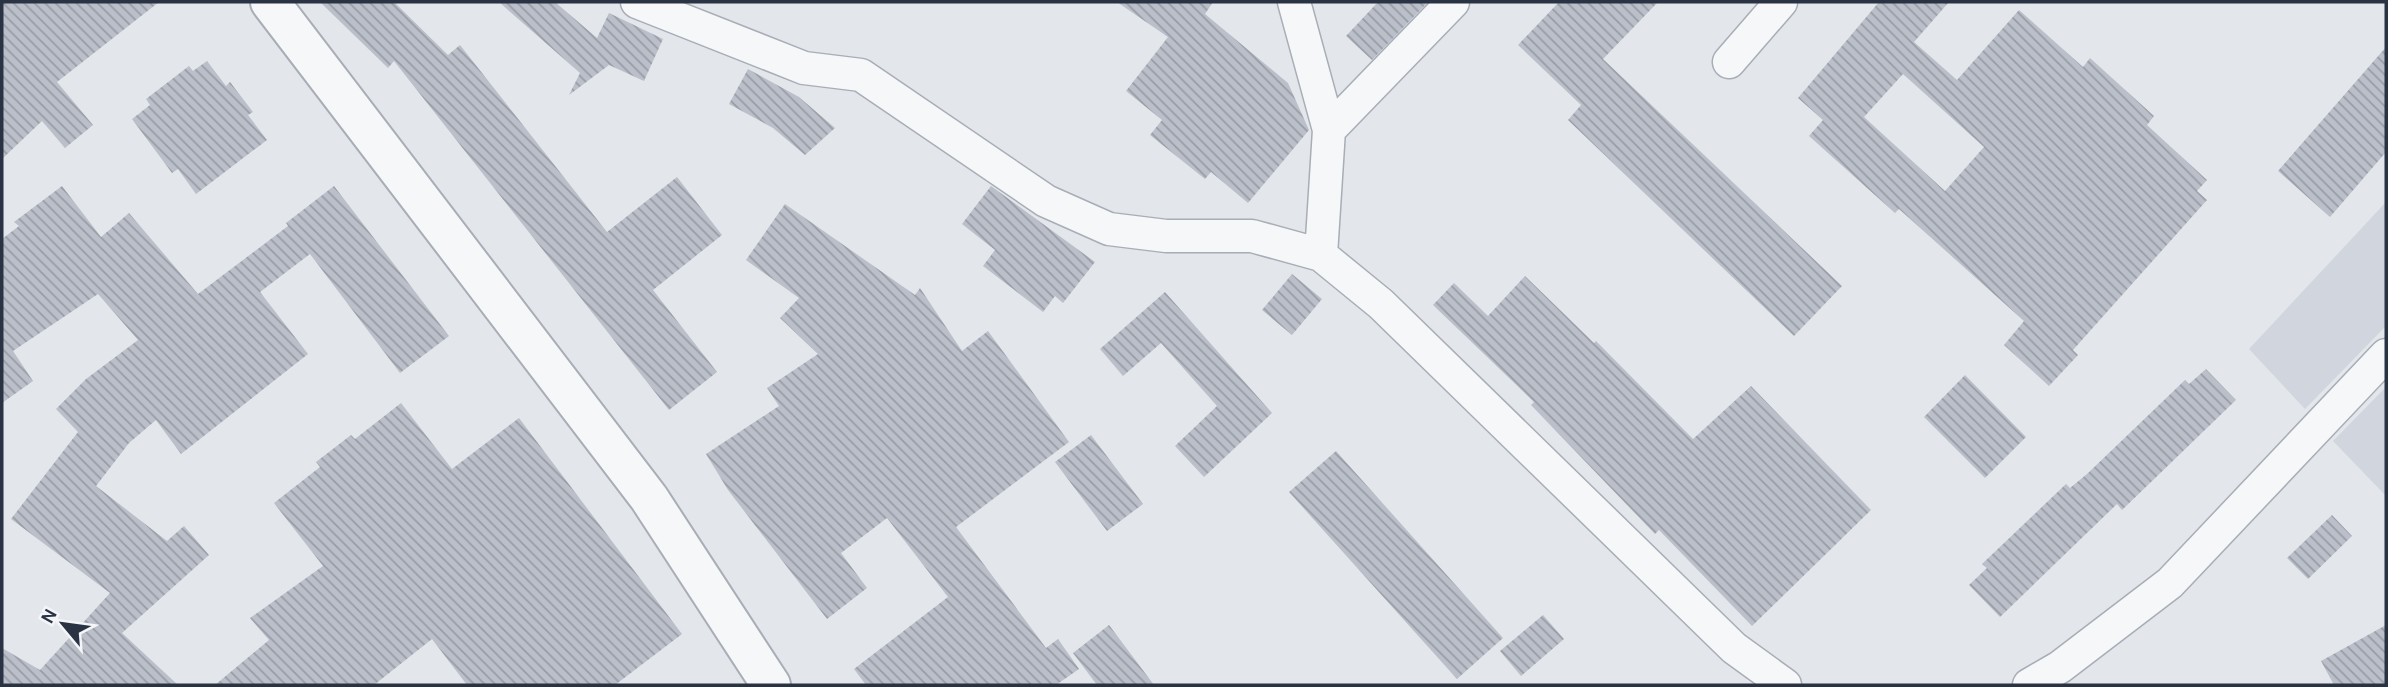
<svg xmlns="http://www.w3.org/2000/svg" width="2388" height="687" font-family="Karla,sans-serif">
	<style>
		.built { fill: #d1d5dd }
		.building { fill: url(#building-back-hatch); fill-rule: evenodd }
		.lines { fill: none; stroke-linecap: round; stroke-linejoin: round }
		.minor-casing { stroke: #a8adb6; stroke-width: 35 }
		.tertiary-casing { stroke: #a8adb6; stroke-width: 42 }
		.minor { stroke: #f6f7f9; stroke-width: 32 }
		.tertiary { stroke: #f6f7f9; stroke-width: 38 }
	</style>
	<defs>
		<pattern id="building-back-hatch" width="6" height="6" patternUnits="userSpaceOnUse" patternTransform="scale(1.75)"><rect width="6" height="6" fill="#babfc9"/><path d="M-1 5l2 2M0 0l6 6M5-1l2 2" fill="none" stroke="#979ca5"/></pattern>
	</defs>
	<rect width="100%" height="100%" fill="#e3e6eb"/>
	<path class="built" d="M2386,202V326L2305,409L2249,349Z
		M2386,387V496L2333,441Z"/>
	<path class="building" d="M2,2H159L57,82L93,125L65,148L42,121L2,159Z
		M320,2H394L448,55L460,45L607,232L677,177L722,235L653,290L717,372L669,410L394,61L388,68Z
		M499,2H555L597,38L609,13L663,39L644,81L609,65L569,95L580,73Z
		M1117,2H1213L1205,14L1288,83L1309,130L1248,203L1211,172L1205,179L1150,135L1162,120L1126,91L1168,37Z
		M1378,2H1428L1372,60L1346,36Z
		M1559,2H1658L1603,59L1842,286L1794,336L1568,120L1581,105L1518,45Z
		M1879,2H1949L1914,42L1957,80L2019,10L2083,67L2090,58L2154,116L2147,125L2207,180L2197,191L2207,200L2073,350L2078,355L2049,386L2004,345L2024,321L1899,209L1895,213L1809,136L1823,120L1798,98ZM1903,74L1984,147L1945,191L1864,117Z
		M2386,47V152L2330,217L2278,171Z
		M207,61L226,86L230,82L253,112L248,115L267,140L196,194L178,169L172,173L132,119L150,105L146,99L189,66L193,71Z
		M748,69L799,97L835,128L805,155L773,128L729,104Z
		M62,186L101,237L129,213L198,294L288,226L286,223L334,186L449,336L400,373L310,254L260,292L308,354L181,454L156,420L129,443L96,486L167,541L184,526L209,555L122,633L178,685H2V648L40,670L110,593L11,519L78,432L56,409L86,379L138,340L98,294L13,351L33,381L2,403V239L19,226L14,222Z
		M991,186L1095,262L1063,303L1055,296L1043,312L983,266L995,250L962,224Z
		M785,204L915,295L920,288L962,351L988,331L1069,442L956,527L1046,648L1058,639L1079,669L1056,685H866L854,669L948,597L887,518L841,553L867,588L827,619L728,490L706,454L779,406L767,388L818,354L780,318L799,298L746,260Z
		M1292,274L1322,299L1292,335L1262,310Z
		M1525,276L1594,343L1596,341L1693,439L1751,386L1871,510L1752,626L1659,530L1655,534L1531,405L1534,402L1433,305L1454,283L1488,316Z
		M1165,292L1272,413L1204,477L1175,446L1217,406L1161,343L1123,376L1100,349Z
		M2206,369L2236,400L2122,510L2117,504L2000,617L1969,585L1987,568L1982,564L2066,484L2070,488L2087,474L2185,380L2189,384Z
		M1965,375L2026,437L1985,478L1924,417Z
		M401,403L452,469L519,418L682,634L615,685H467L432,639L374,685H215L269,640L250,618L323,566L274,503L320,467L316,462L351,435L355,439Z
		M1091,435L1143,504L1107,531L1055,462Z
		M1336,451L1503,638L1457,679L1289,492Z
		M2332,515L2352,536L2308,579L2287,558Z
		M1543,615L1564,639L1521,676L1500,651Z
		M1109,625L1154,685H1097L1073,653Z
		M2386,625V685H2334L2321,661Z"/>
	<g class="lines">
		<defs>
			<path id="minor" d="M637,2L804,68L861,75L1046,201L1109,229L1166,236H1252L1321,255L1381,304L1734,648L1785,685
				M1294,2L1329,130L1321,255
				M1729,62L1781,2
				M1329,130L1453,2
				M2029,685L2060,667L2170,583L2386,355"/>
			<path id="tertiary" d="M270,2L649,498L771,685"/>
		</defs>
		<use href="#minor" class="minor-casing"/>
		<use href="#tertiary" class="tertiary-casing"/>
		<use href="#minor" class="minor"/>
		<use href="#tertiary" class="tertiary"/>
	</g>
	<rect width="2388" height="687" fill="none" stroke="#2a3344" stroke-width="7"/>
	<g transform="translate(63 624) rotate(299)" stroke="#f3f5f8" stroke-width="5" paint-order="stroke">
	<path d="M0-5L12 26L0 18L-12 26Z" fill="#2a3344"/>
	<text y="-10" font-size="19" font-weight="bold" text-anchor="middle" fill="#2a3344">N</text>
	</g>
</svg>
